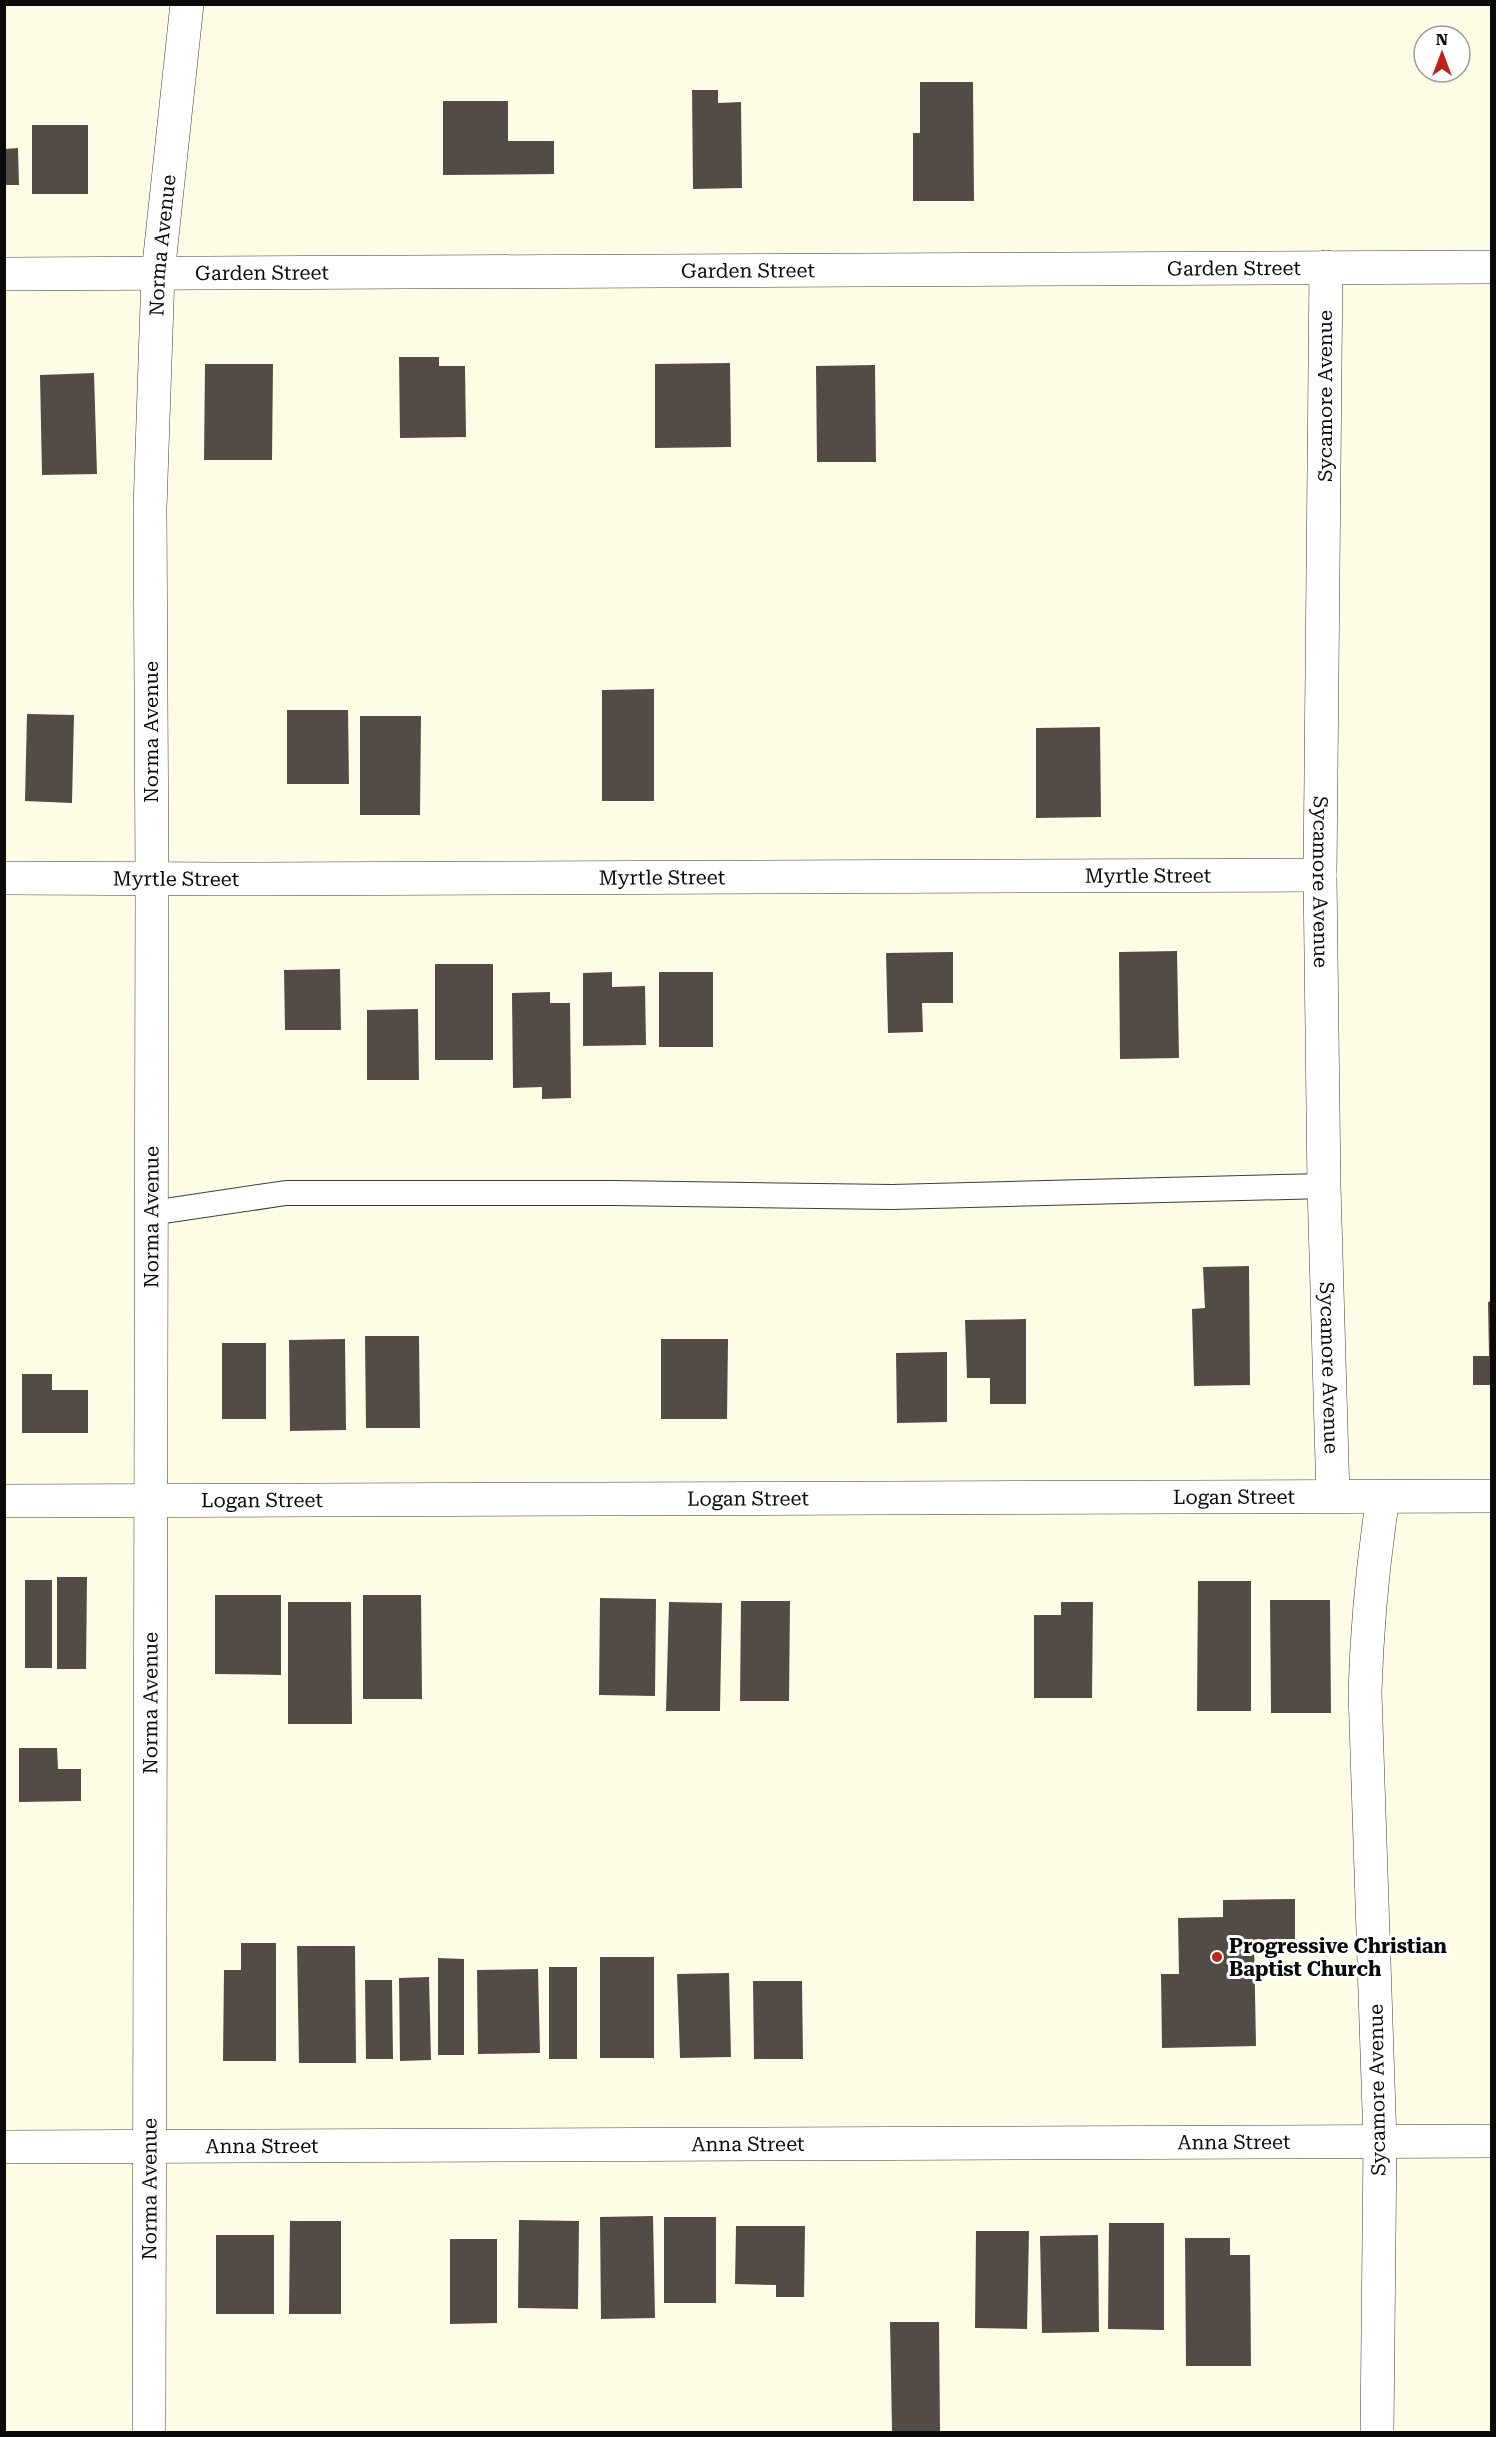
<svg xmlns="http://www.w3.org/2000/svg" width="1496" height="2437" font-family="'Roboto Serif',serif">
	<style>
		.building { fill: #534c46 }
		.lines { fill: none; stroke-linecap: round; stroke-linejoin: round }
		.lane-casing { stroke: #3d3d3d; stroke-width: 26 }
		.street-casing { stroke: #3d3d3d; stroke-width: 34 }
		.lane { stroke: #fff; stroke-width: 24 }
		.street { stroke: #fff; stroke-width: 33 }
		.poi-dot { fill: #be241e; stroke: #fff; stroke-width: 2 }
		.labels { text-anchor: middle; stroke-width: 6; stroke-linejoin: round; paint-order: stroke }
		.street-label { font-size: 20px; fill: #0a0a0a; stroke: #fff }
		.poi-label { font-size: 20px; font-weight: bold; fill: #0a0a0a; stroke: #fff; text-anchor: start }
	</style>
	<rect width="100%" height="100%" fill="#fffce6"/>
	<path class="building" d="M920,82H973L974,201H913V133H920Z
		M692,90H718V103L741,102L742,188L693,189Z
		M443,101H508V141H554V174L443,175Z
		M32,125H88V194H32Z
		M18,148L19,185H4V149Z
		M399,357H439V366H465L466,437L400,438Z
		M730,363L731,447L655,448V364Z
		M205,364H273L272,460H204Z
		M875,365L876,462H817L816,366Z
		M94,373L97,474L42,475L40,375Z
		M654,689V801H602V690Z
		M287,710H348L349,784H287Z
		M27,714L74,715L72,803L25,801Z
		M360,716H421L420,815H360Z
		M1100,727L1101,817L1036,818V728Z
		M1177,951L1179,1058L1120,1059L1119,952Z
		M953,952V1003H922L923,1032L888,1033L886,953Z
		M435,964H493V1060H435Z
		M340,969L341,1030H285L284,970Z
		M612,972V987L645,986L646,1045L583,1046V973Z
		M659,972H713V1047H659Z
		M550,992V1003H570L571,1098L542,1099V1087L513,1088L512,993Z
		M418,1009L419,1080H367V1010Z
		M1249,1266L1250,1385L1194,1386L1192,1309L1205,1308L1203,1267Z
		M1492,1301V1385H1473V1356H1489L1488,1302Z
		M1026,1319V1404H990V1378H967L965,1320Z
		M365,1336H419L420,1428H366Z
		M345,1339L346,1430L290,1431L289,1340Z
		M661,1339H728L727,1419H661Z
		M222,1343H266V1419H222Z
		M947,1352V1422L897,1423L896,1353Z
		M22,1374H52V1390H88V1433H22Z
		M57,1577H87L86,1669H57Z
		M25,1580H52V1668H25Z
		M1198,1581H1251V1711H1197Z
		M215,1595H281V1675L215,1674Z
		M363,1595H421L422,1699H363Z
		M600,1598L656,1599L655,1696L599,1695Z
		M1270,1600H1330L1331,1713H1271Z
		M741,1601H790L789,1701H740Z
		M288,1602H351L352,1724H288Z
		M669,1602L722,1603L720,1711H666Z
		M1061,1602H1093L1092,1698H1034V1615H1061Z
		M19,1748H57L58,1769H81V1801L19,1802Z
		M1295,1899V1939L1254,1940L1256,2046L1162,2048L1161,1974H1179L1178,1918L1223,1917V1900Z
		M241,1943H276V2061H223L224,1970H241Z
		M297,1946H355L356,2063H299Z
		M600,1957H654V2058H600Z
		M438,1958L464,1959V2055H438Z
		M549,1967H577V2059H549Z
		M538,1969L540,2053L478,2054L477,1970Z
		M729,1973L731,2057L680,2058L677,1974Z
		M429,1977L431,2060L400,2061L399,1978Z
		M365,1980H392L393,2059H366Z
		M753,1981H802L803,2059H754Z
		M653,2216L655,2318L601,2319L600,2217Z
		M664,2217H716V2303H664Z
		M519,2220L579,2221L578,2309L518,2308Z
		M290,2221H341V2314H289Z
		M1109,2223H1164V2330L1108,2329Z
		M736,2226H805L804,2297H776V2285L735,2284Z
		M976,2231H1029L1027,2329L975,2328Z
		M216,2235H274V2314H216Z
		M1098,2235L1099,2332L1042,2333L1040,2236Z
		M1185,2238H1230V2255H1250L1251,2366H1186Z
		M450,2239H497V2323L450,2324Z
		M890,2322H939L940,2431H892Z"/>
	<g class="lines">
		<defs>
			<path id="lane" d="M151,1213L286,1193H614L892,1197L1324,1186"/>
			<g id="street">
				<path id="s1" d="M1326,267L1320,875L1324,1186L1333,1496"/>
				<path id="s2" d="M4,274L1492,267"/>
				<path id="s3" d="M4,878L225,879L1320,875"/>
				<path id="s4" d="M4,1501L1492,1496"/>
				<path id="s5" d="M4,2147L1492,2141"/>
				<path id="s6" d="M149,2432L152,877L150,508L158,274L187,4"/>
				<path d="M1377,2432L1380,2142L1365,1692C1367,1626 1373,1562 1383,1497"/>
			</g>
		</defs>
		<use href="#lane" class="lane-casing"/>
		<use href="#street" class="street-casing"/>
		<use href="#lane" class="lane"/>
		<use href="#street" class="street"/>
	</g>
	<circle class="poi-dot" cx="1217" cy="1957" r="6"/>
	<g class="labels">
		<g class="street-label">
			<text dy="7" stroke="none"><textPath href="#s6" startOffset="2187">Norma Avenue</textPath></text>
			<text dy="7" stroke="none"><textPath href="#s2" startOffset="1230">Garden Street</textPath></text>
			<text dy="7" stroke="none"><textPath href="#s2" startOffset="744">Garden Street</textPath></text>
			<text dy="7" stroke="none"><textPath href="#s2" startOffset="258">Garden Street</textPath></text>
			<text transform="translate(1325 396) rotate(-90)" y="7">Sycamore Avenue</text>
			<text transform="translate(151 732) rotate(-90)" y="7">Norma Avenue</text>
			<text dy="7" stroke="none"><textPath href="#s3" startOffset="1144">Myrtle Street</textPath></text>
			<text dy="7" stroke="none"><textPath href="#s3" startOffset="172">Myrtle Street</textPath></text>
			<text dy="7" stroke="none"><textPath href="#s3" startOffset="658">Myrtle Street</textPath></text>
			<text dy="7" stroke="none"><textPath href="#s1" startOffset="615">Sycamore Avenue</textPath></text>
			<text dy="7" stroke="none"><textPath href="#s6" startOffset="1215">Norma Avenue</textPath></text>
			<text dy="7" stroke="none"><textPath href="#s1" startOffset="1101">Sycamore Avenue</textPath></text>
			<text dy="7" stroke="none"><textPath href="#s4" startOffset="1230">Logan Street</textPath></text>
			<text dy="7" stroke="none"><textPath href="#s4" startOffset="744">Logan Street</textPath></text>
			<text dy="7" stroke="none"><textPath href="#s4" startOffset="258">Logan Street</textPath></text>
			<text dy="7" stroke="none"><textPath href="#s6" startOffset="729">Norma Avenue</textPath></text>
			<text transform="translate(1377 2090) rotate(-91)" y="7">Sycamore Avenue</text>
			<text dy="7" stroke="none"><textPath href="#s5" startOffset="1230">Anna Street</textPath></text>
			<text dy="7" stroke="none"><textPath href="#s5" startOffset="744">Anna Street</textPath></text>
			<text dy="7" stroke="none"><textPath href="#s5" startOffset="258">Anna Street</textPath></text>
			<text dy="7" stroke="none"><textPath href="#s6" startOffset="243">Norma Avenue</textPath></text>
		</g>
		<g class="poi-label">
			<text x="1229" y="1953">Progressive Christian<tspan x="1229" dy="23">Baptist Church</tspan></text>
		</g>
	</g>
	<rect width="1496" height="2437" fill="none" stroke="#0a0a0a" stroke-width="12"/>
	<g transform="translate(1442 54)"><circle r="28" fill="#ffffff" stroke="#9d9d9d" stroke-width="1.5"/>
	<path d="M0-4.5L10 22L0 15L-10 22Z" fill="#be241e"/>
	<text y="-9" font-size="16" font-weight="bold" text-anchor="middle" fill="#0a0a0a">N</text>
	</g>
</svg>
